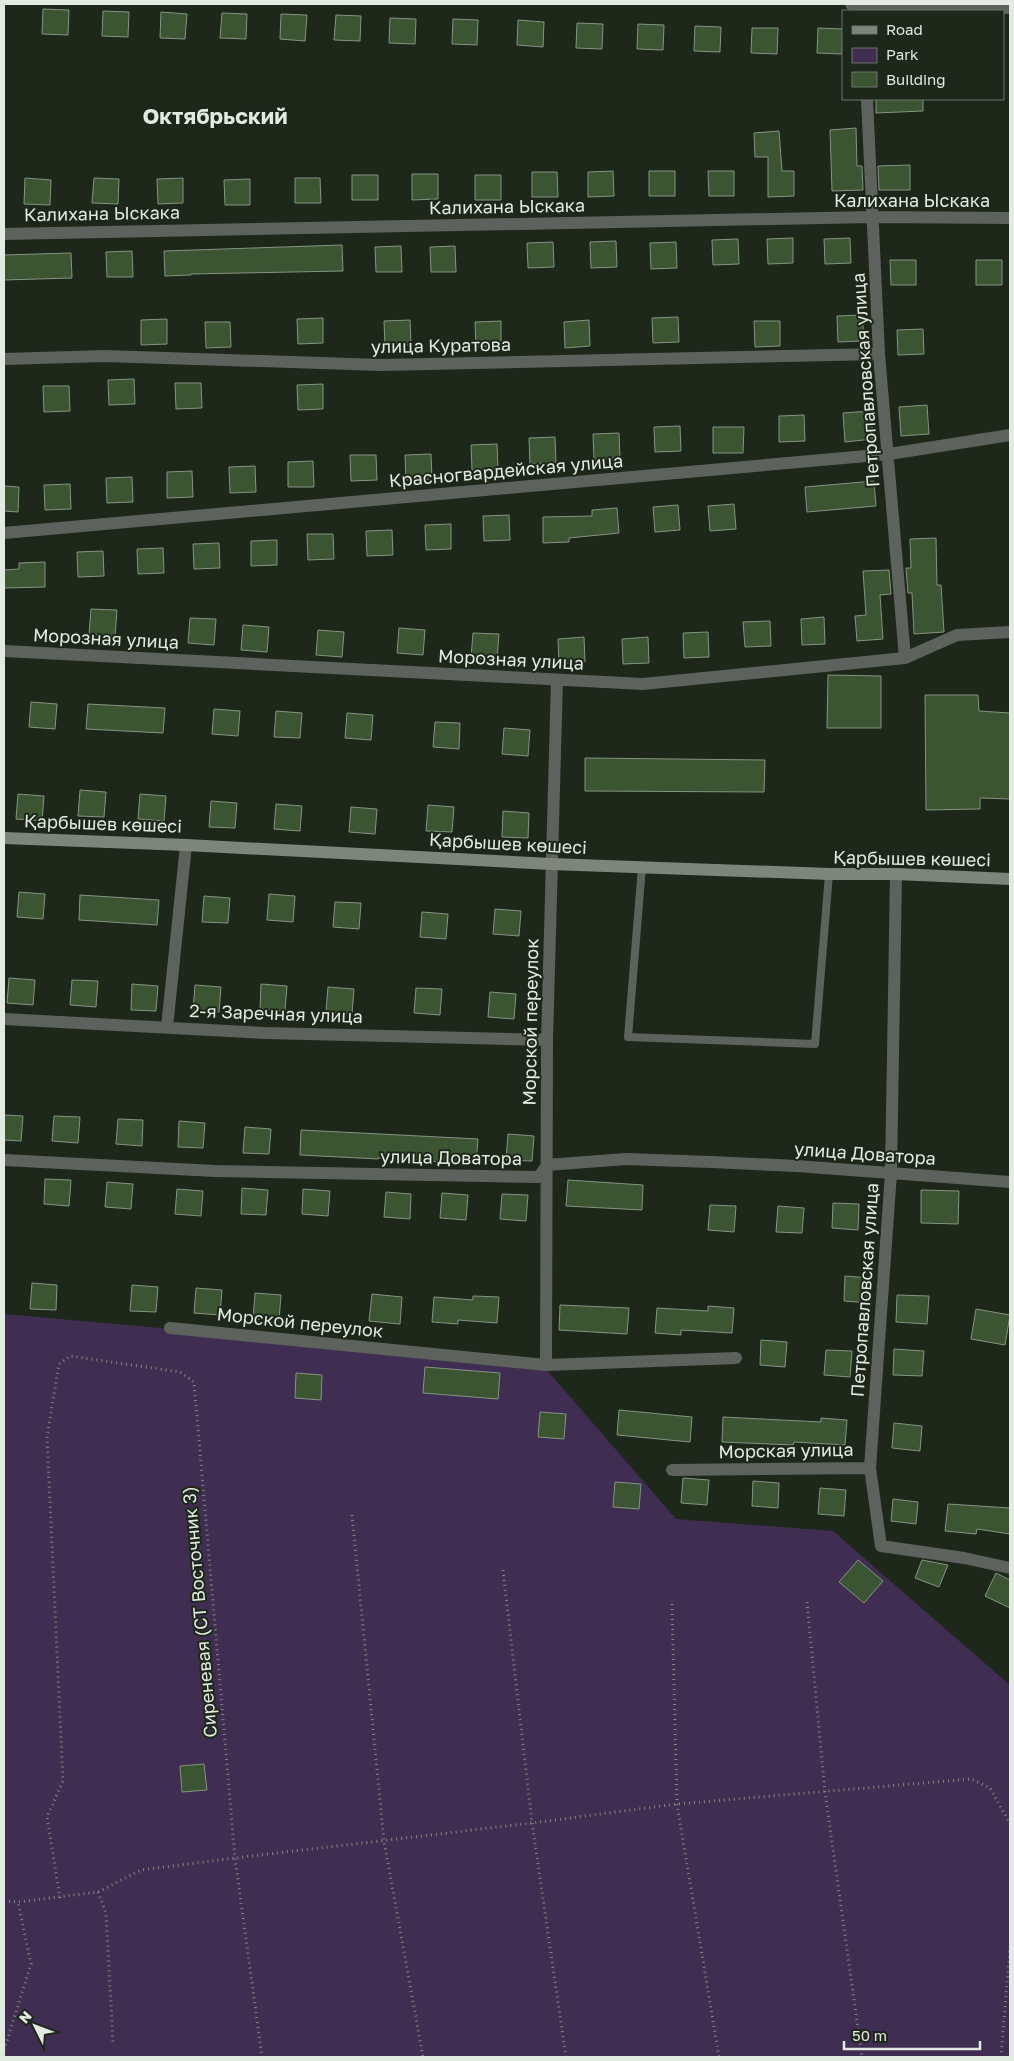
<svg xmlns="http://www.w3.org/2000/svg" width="1014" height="2061" font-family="'Golos Text',sans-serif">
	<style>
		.green { fill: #3f2e51 }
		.building { fill: #3b5533; stroke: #869382 }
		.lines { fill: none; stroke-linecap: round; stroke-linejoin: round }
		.path { stroke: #7f887d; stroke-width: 3; stroke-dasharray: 1 4; stroke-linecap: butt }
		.service { stroke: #5d635c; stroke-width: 8 }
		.minor { stroke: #5d635c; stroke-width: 12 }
		.secondary { stroke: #7e867b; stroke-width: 12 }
		.labels { text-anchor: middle; stroke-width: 4; stroke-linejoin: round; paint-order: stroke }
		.street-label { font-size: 18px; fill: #e3eae1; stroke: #1d271a }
		.district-label { font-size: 22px; font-weight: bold; fill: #e3eae1; stroke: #1d271a }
	</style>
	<rect width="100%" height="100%" fill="#1d271a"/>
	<path class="green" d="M4,1314L540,1362L676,1519L833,1531L1010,1685V2057H4Z"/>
	<path class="building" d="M43,9L69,10L68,35L42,34Z
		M103,11L129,12L128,37L102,36Z
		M161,12L187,14L185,39L160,38Z
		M222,13L247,14L246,39L220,38Z
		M281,14L307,15L305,41L280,39Z
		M336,15L361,16L360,41L334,40Z
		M390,18L416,19L415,44L389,43Z
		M453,19L478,20L477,45L452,44Z
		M518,20L544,22L543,47L517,45Z
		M577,23L603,24L602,49L576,48Z
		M638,24L664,25L663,50L637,49Z
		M695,26L721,27L720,52L694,51Z
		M752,28H778L777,54L751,53Z
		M818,28L843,29L842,54L817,53Z
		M876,99H923V111L876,113Z
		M856,128L857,166H862L863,190L832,191L830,130Z
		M779,131L782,171H794V196L768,197V157H755L754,133Z
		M910,165V190H879L878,166Z
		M613,171L614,196L588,197V172Z
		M649,171H675V196H649Z
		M708,171H734V196H709Z
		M532,172H557L558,197H532Z
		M412,174H438V199L412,200Z
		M352,175H378V200H352Z
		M475,175H501V200H475Z
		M25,178L51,180L50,205L24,204Z
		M94,178L119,179L118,204L92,203Z
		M183,178V203L158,204L157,179Z
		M295,178H320L321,203H295Z
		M250,179V205H225L224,180Z
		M793,238V263L768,264L767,239Z
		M850,238L851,263L825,264L824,239Z
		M738,239L739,264L713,265L712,240Z
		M616,241L617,267L591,268L590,242Z
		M553,242L554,267L528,268L527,243Z
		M676,242L677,268L651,269L650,243Z
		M342,245L343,271L191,274V275L165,276L164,251Z
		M401,246L402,272H376L375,247Z
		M455,246L456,272H431L430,247Z
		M132,251L133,277H107L106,252Z
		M71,253L72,278L4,280V255Z
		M890,260H916V285H891Z
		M976,260H1002V285H976Z
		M863,315V341L838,342L837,316Z
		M678,317L679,342L653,343L652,318Z
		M323,318V343L298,344L297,319Z
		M167,319V344L141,345V320Z
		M410,320L411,345L385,346L384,321Z
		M589,320L590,346L565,348L564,322Z
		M501,321V346L476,347L475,322Z
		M754,321H780V346L755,347Z
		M205,322H230L231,347L206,348Z
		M923,329L924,354L898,355L897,330Z
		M134,379L135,404L109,405L108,380Z
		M175,383H201L202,408L176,409Z
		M323,384V409L298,410L297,385Z
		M43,386H69L70,411L44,412Z
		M927,405L929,434L901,436L899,407Z
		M871,411L873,439L845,442L843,413Z
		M804,415L805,441L779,442V416Z
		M680,426L681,451L655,452L654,427Z
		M713,427H744L743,453H713Z
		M619,433L620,458L594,459L593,434Z
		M555,437L556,463L530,464L529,438Z
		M497,444L498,469L472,470L471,445Z
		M431,454L432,479L406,480L405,455Z
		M350,455H376L377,480L351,481Z
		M313,461L314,487H288V462Z
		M255,466L256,492L230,493L229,467Z
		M192,471L193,497L167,498V472Z
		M132,477L133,502L107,503L106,478Z
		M874,481L876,506L807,512L805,487Z
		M70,484L71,509L45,510L44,485Z
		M4,486L19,487L18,512L4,511Z
		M734,504L736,529L710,531L708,506Z
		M678,505L680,530L655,532L653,507Z
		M617,508L619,533L569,538V542L543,543V517L592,516V510Z
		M509,515L510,540L484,541L483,516Z
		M451,524V549L426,550L425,525Z
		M392,530L393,555L367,556L366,531Z
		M307,534H333L334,559L308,560Z
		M936,538L937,585H941L944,632L914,634L912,593H908L906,568H911L910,539Z
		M277,540V565L251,566V541Z
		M219,543L220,568L194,569L193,544Z
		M163,548L164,573L138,574L137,549Z
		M103,551L104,576L78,577L77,552Z
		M45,562V587L4,588V570L19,569V563Z
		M889,570L891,594L880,595L883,639L857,641L855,616L866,615L863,571Z
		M91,609L117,610L115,636L89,634Z
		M824,617L825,644L802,645L801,619Z
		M190,618L216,619L214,645L188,643Z
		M770,621L771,646L745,647L743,622Z
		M243,625L269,627L267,652L241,650Z
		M399,628L425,630L423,655L397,653Z
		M318,630L344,632L342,657L316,655Z
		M708,632L709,657L684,658L683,633Z
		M473,633L499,634L497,660L471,658Z
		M584,637L585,662L559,664L558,639Z
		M648,637L649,663L623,664L622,639Z
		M828,675L881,676V728H827Z
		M925,695H978L979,711L1010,713V799L980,798V809L926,810Z
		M31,702L57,704L55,729L29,727Z
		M88,704L165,708L163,733L86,729Z
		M214,709L240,711L238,736L212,734Z
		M276,711L302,713L300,738L274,737Z
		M347,713L373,715L371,740L345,738Z
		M435,722L460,723L459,749L433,747Z
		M504,728L530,730L528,756L502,754Z
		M585,758L765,760L764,792L585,791Z
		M80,790L106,792L104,817L78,816Z
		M18,794L44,796L42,821L16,819Z
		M140,794L166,796L164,821L138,819Z
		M211,801L237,803L235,828L209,827Z
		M276,804L302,806L300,831L274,829Z
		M428,805L454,807L452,832L426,831Z
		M351,807L377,809L375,834L349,832Z
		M503,811L529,813L528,838L502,837Z
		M19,892L45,894L43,919L17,917Z
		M269,894L295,896L293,922L267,920Z
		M80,895L159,900L157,925L79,920Z
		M204,896L230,898L228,923L202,922Z
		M335,902L361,903L359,929L333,927Z
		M495,909L521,911L519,936L493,934Z
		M422,912L448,914L446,939L420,937Z
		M9,978L35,980L33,1005L7,1003Z
		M72,980L98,981L96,1007L70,1005Z
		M132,984L158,986L156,1011L131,1010Z
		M261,984L287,986L285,1011L260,1009Z
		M195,985L221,987L219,1012L193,1011Z
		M328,987L354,989L352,1014L326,1012Z
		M416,988L442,989L440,1015L414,1013Z
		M490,992L516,994L514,1019L488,1017Z
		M4,1115L23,1116L21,1141L4,1140Z
		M54,1116L80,1117L78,1143L52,1141Z
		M118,1119L143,1120L142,1146L116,1144Z
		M179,1121L205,1123L203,1148L178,1147Z
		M245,1127L271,1129L269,1154L243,1153Z
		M301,1130L478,1139L476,1164L378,1158V1159L300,1155Z
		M508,1134L534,1136L532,1161L506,1160Z
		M45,1179L71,1180L69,1206L44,1204Z
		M568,1180L643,1185L642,1210L566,1206Z
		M107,1182L133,1184L131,1209L105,1207Z
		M242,1188L268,1190L266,1215L241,1214Z
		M177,1189L203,1191L201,1216L175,1214Z
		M303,1189L330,1191L328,1216L302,1214Z
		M921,1190L959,1191L958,1224L921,1223Z
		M386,1192L411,1194L410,1219L384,1217Z
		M442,1193L468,1195L466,1220L440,1218Z
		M502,1194L528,1195L526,1221L500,1219Z
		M833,1203L859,1204L858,1230L832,1228Z
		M710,1205L736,1206L734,1232L708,1230Z
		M778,1206L804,1208L802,1233L776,1232Z
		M845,1276L871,1278L870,1303L844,1301Z
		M32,1283L57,1285L56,1310L30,1309Z
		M132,1285L158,1287L156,1312L130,1311Z
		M196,1288L222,1290L220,1315L194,1313Z
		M255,1293L281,1295L279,1320L253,1319Z
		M372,1294L402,1297L400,1324L369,1321Z
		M897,1295L929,1296L927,1324L896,1322Z
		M473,1296L499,1297L497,1323L458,1320V1324L432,1322L434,1297L473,1300Z
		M560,1305L629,1308L627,1334L559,1330Z
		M708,1306L734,1308L732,1333L681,1330V1335L655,1333L657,1308L708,1311Z
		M976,1309L1010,1315L1005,1345L971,1339Z
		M761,1340L787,1342L785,1367L760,1365Z
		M894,1349L924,1351L922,1376L893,1375Z
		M826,1350L852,1351L850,1377L824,1375Z
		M425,1367L500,1373L498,1399L423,1393Z
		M296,1373L322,1375L321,1400L295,1398Z
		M619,1410L692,1417L690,1442L617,1435Z
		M540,1412L566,1414L564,1439L538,1437Z
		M723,1417L821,1422V1418L847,1420L845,1445L794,1442L793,1445L722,1442Z
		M894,1423L922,1426L920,1451L892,1448Z
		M683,1478L709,1480L707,1505L681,1503Z
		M753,1481L779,1483L778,1508L752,1506Z
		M615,1482L641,1484L639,1509L613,1507Z
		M820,1488L846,1490L844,1516L818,1514Z
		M893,1499L918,1502L916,1524L891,1521Z
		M948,1504L1010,1508V1534L977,1529L976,1534L945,1531Z
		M858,1560L883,1581L864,1603L839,1582Z
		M922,1560L948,1565L939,1587L915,1578Z
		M996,1573L1010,1580V1608L985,1596Z
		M204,1764L207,1790L182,1792L180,1766Z"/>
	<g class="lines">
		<path class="path" d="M352,1515L384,1841L423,2057
			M503,1570L532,1823L566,2057
			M807,1602L825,1792L862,2057
			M672,1604L677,1804L719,2057
			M98,1892L106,1913L113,2043
			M60,1898L47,1817L63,1781L47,1437L59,1364L70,1356L180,1372L194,1382L235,1858L262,2057
			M4,1901L18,1902L98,1892L141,1870L235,1858L532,1823L677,1804L971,1779L990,1788L1010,1824
			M4,2050L31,1964L18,1902
			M1001,2057L1010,1947"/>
		<path class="service" d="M642,867L628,1037L815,1044L829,874"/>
		<path class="minor" d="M851,4L1010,8
			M867,99L879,354L905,658
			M4,234L872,217L1010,218
			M4,359L105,356L381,365L879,354
			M4,533L889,454L1010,435
			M4,651L643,684L905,658L957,635L1010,632
			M4,1019L265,1033L547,1040
			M167,1027L186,845
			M4,1160L215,1171L539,1177L547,1165L626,1159L711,1162L797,1166L1010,1182
			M170,1328L546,1365L736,1358
			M546,1365L547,1040L557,680
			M870,1468L891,1173L896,874
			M672,1470L870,1468L881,1546L964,1558L1010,1568"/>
		<path class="secondary" d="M4,838L186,845L551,864L829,874H896L1010,879"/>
	</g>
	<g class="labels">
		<g class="street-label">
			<text x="912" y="207">Калихана Ыскака</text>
			<text transform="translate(507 207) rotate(-1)" y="6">Калихана Ыскака</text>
			<text transform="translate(102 214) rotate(-1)" y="6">Калихана Ыскака</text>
			<text transform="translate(441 346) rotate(-1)" y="6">улица Куратова</text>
			<text transform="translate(866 380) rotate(-94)" y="6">Петропавловская улица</text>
			<text transform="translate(506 471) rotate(-5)" y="6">Красногвардейская улица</text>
			<text transform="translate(106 639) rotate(3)" y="6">Морозная улица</text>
			<text transform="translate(511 660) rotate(3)" y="6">Морозная улица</text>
			<text transform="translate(103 824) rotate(2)" y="6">Қарбышев көшесі</text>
			<text transform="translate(508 844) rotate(3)" y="6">Қарбышев көшесі</text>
			<text transform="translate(912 859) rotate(1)" y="6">Қарбышев көшесі</text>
			<text transform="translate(276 1014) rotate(2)" y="6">2-я Заречная улица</text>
			<text transform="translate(531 1022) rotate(-89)" y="6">Морской переулок</text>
			<text transform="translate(865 1154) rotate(4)" y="6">улица Доватора</text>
			<text transform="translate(451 1158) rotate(1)" y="6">улица Доватора</text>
			<text transform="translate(865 1290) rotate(-86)" y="6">Петропавловская улица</text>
			<text transform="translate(300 1323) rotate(6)" y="6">Морской переулок</text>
			<text transform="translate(786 1451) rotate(-1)" y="6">Морская улица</text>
			<text transform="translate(200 1612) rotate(-95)" y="6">Сиреневая (СТ Восточник 3)</text>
		</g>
		<g class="district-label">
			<text x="215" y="124">Октябрьский</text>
		</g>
	</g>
	<rect width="1014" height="2061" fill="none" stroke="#e3eae1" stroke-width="10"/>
	<rect x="842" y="10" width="162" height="90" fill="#1d271a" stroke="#6c756a"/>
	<rect x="852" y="26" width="25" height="8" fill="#7e867b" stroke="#6c756a"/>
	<text x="886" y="35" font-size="15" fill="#e3eae1">Road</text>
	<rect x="852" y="48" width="25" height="15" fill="#3f2e51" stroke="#6c756a"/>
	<text x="886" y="60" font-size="15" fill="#e3eae1">Park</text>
	<rect x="852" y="72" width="25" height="15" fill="#3b5533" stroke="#6c756a"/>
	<text x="886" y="85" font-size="15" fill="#e3eae1">Building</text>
	<g transform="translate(35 2026) rotate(312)" stroke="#1d271a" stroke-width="4" paint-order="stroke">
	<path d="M0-4L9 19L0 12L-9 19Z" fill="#e3eae1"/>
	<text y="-8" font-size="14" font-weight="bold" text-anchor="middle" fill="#e3eae1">N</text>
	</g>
	<path d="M844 2041v8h136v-8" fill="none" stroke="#e3eae1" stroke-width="2.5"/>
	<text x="852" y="2041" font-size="15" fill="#e3eae1" stroke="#1d271a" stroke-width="4" paint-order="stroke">50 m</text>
</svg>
